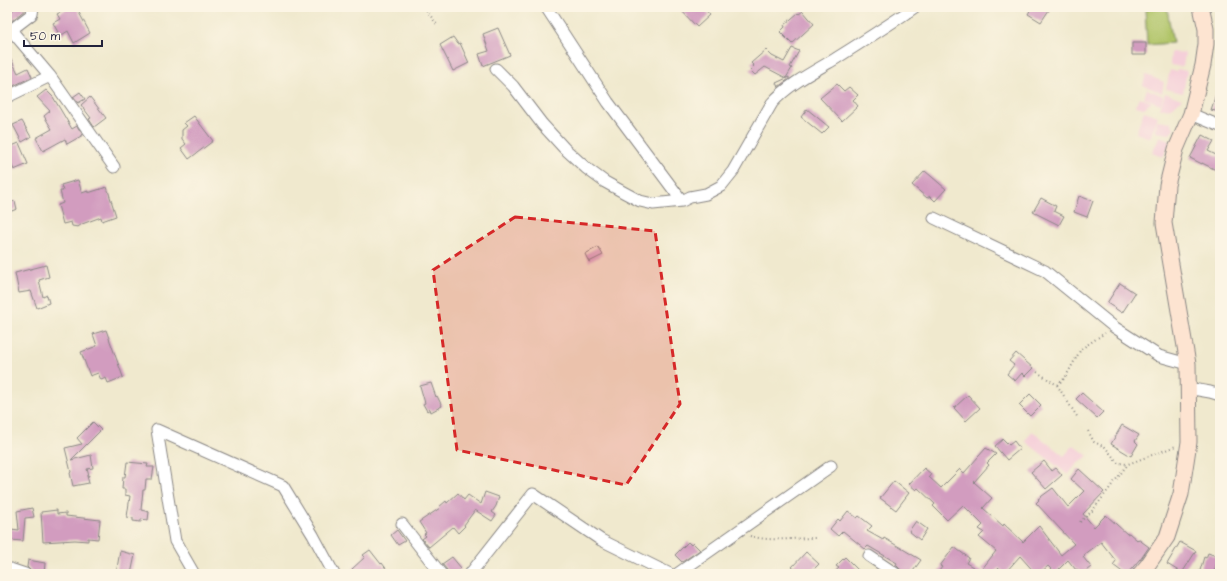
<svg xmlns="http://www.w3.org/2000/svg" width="1227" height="581" font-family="'Architects Daughter',sans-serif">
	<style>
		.built { fill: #f5cfd9 }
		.green { fill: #b0c468; stroke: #697352 }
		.building { fill: #d29cbf }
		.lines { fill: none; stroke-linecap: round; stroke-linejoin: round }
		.street-casing { stroke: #898684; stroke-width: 13 }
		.secondary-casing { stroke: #898684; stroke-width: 17 }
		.path { stroke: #898684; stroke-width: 2; stroke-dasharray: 1 3; stroke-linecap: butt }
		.street { stroke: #fff; stroke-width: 11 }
		.secondary { stroke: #fde4d1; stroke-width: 15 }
		.marked { fill: #d62828; fill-opacity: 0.2; stroke: #d62828; stroke-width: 3; stroke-dasharray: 8 5; stroke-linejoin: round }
	</style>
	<rect width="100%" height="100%" fill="#fcf5e5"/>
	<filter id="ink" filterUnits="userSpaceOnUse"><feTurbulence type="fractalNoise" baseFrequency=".025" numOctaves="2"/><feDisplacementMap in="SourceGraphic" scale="8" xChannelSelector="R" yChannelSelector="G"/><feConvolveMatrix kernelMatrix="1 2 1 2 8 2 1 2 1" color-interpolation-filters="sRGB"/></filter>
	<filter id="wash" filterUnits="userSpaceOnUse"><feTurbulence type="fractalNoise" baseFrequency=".012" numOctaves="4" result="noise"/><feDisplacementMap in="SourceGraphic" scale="16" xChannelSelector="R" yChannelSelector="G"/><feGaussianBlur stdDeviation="0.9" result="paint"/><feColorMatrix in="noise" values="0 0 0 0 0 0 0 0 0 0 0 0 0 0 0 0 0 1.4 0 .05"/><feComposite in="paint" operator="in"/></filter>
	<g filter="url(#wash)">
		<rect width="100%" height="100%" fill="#f0e9ce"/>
		<path class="built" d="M1171,52L1185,53L1183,67L1170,65Z
			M1177,69L1187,71L1183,93L1166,89L1170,70L1176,72Z
			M1146,75L1164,82L1162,93L1143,85Z
			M1147,89L1163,96L1161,104L1144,98Z
			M1165,93L1182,99L1172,108L1160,109Z
			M1139,97L1152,102L1144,108L1135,106Z
			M1144,111L1158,116L1150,138L1136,133Z
			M1157,120L1171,122L1174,128L1170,134L1155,132Z
			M1160,136L1170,142L1163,157L1152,153Z
			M1032,431L1064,456L1074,445L1088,456L1077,464L1068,475L1025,441Z"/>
		<path class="green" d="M1167,8L1173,43L1147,45L1145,9Z"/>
		<g id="blocks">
			<path class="building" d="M16,7H23L25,10L10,22L7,21V8L11,12Z
				M71,7H76L90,33L74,43L68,31L60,36L53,23L60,19L57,14Z
				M678,7H703L710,15L697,27Z
				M1032,7H1051L1041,22L1028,14Z
				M803,11L814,24L792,44L780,32L785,27L784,25L798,13L799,14Z
				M498,28L510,55L483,66L479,54L489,51L483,34Z
				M453,37L458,44L460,43L469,63L453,71L440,45Z
				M1132,43H1146V55H1132Z
				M792,48L799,51L790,67L792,68L786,78L765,67L755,75L750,70L754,66L751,63L766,50L772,56L784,62Z
				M7,51L18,73L28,68L32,77L9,88L7,83Z
				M789,77V79L778,87L776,83Z
				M837,84L844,91L849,87L858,95L853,100L858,106L842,121L820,98Z
				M1218,88H1220V112L1211,110Z
				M46,90L53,97L72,129L77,126L83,135L67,144L65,139L43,151L36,138L52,129L44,116L50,111L37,97Z
				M80,92L85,99L78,103L73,97Z
				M90,97L106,118L94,127L89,119L91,118L81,105Z
				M807,109L829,127L822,134L801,117Z
				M194,116L213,141L189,159L181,148L186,144L182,139V130L187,126L184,123Z
				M22,121L31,137L22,142L13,125Z
				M1202,135L1214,141L1208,151L1220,157V172L1202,163V164L1190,158Z
				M19,143L28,164L14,170L7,155V148Z
				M925,171L946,189L935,201L930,196L927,198L912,185Z
				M78,180L82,193L88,191V193L107,187L116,216L102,221L101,217L82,224L78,227L72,226L71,222L63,224L58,205L63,203L60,191H63L61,185Z
				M1079,196L1093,201L1087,217L1074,212Z
				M1041,198L1056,206L1054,211L1064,216L1059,225L1033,212Z
				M15,201L17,209L9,212L7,204Z
				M598,247L603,255L589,262L585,254Z
				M46,265L49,277L39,280L43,297L47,295L49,303L37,308L31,291L19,293L15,273Z
				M1120,283L1135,293L1122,313L1107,303Z
				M106,330L123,377L108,383L106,378L101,380L98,373L90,376L81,352L97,346L93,334Z
				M1016,353L1033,368L1025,376L1022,373L1015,381L1007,374L1014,365L1009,361Z
				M431,383L436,397L437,396L442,406L431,412L430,409L427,411L423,404L425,403L420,386Z
				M1082,393L1103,412L1097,418L1076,399Z
				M1030,394L1041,405L1030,416L1019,405Z
				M968,395L980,408L966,421L954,408Z
				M93,422L101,430L71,460L91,455L93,468L87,469L89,476H87L89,483L73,486L70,473L71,472L65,448L82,444L77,438Z
				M1122,425L1139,435L1135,441L1138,444L1131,456L1111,444Z
				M1003,439L1009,445L1014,441L1020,449L1007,460L995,446Z
				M986,448L996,454L987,463L989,465L974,482L992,498L983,508L1003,526L1004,524L1023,542L1039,526L1061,555L1074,544L1036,503L1039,500L1038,499L1053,488L1068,507L1084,491L1071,479L1079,469L1104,492L1083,514L1094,527L1106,515L1127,534L1129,533L1137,540L1138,539L1149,547L1140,560V559L1127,574H1125L1113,565L1116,561L1101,542L1084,555L1085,556L1083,557L1091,567L1082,574L1077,569L1076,570L1068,560L1055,573L1048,566L1039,574H1036L1020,556L1005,573L999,568L994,574H988L982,569L996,551L979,537L984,532L979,529L983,525L963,505L947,520L933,506L935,504L918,488L916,490L909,484L924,468L931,474L929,477L941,488L960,469L964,473Z
				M1044,461L1052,471L1056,468L1062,475L1046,489L1031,472Z
				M127,462L148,464L147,467H154L152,479H146L145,490H143L141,510L149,512L148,520L141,519V522L133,521V518L127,517L130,496L125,495V489H122L123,477H125Z
				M894,481L909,493L896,510L880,498Z
				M485,492L499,497L496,506L492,512L496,515L492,521L475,510L464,525L465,526L458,533L453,527L429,547L422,539L426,536L424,534L426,533L419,522L440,508L439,507L446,501L447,503L458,493L464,500L468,495L481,504Z
				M32,508L34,517L25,518L23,541L10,540L11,529L19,530L17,511Z
				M57,510V514L66,513V516L100,520L98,539L88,538V541L75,540L43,542L41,512Z
				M848,511L857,518L859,516L872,526L867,531L883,540L884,538L906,551L921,560L911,574H903L902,571L896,565L897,563L868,546L865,549L843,531L838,536L830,529L838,519L840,521Z
				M916,521L927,529L920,540L909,531Z
				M397,530L405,541L398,545L391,535Z
				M688,542L691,545L693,543L700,550L682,562L675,555Z
				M1180,542L1196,551L1182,573L1167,564Z
				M954,547L969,558L966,563L985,574H937L942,567L940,566Z
				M370,550L381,564L382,563L390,574H356L352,569L365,557L363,555Z
				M120,551L135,555L131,574H116Z
				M806,552L819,564L809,574H800L792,567Z
				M1208,553L1219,557L1213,574H1199L1204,557L1206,558Z
				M452,557L461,568L455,574H448L447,570L442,564Z
				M845,557L862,574H832L839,568L836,566Z
				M28,560L45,563L44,574H32L30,570L27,567Z"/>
		</g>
	</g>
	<g filter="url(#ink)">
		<use href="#blocks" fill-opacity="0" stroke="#898684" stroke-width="1"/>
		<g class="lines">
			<defs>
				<path id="street" d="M546,7L608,102L682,201
					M7,28L11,30L50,76L114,167
					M11,30L32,14L33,7
					M496,69L513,86L542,124L564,148L586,168L605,182L625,193L640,201L653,204L682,201L690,197L706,194L721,186L733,171L772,103C789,84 813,72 835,59C862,42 889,25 915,7
					M7,97L50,76
					M1191,114L1220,126
					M934,218L1045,271L1114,327L1159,356L1188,364
					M1187,388L1210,392L1220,395
					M157,430L283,486L313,535L334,574
					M157,430L175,541L194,574
					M402,524L441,574
					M869,556L896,574
					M7,568L25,574
					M470,574L533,494L601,540L670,574
					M677,574L831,466"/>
				<path id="secondary" d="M1140,574L1147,566L1167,537L1181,494L1189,442L1188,364L1164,223L1167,185L1176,149L1191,114L1203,65L1206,44V29L1201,7"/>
			</defs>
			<use href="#street" class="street-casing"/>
			<use href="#secondary" class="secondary-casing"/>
			<path class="path" d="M424,7L438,26
				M1037,372L1057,385L1065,378L1081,349L1105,333
				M1057,385L1078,418
				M1088,431L1094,442L1105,447L1118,463L1128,464L1176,446
				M1080,522L1093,510L1128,464
				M750,536C771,542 794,538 816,538"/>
			<use href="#street" class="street"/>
			<use href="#secondary" class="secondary"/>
		</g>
	</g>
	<path class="marked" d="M515,217L655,231L680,404L626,485L457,450L433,270Z"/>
	<rect width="1227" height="581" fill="none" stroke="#fcf5e5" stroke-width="24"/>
	<path d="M24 40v6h78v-6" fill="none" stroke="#22223b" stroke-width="2"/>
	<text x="30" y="40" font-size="12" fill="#22223b" stroke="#fcf5e5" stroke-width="3" paint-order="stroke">50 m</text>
</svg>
